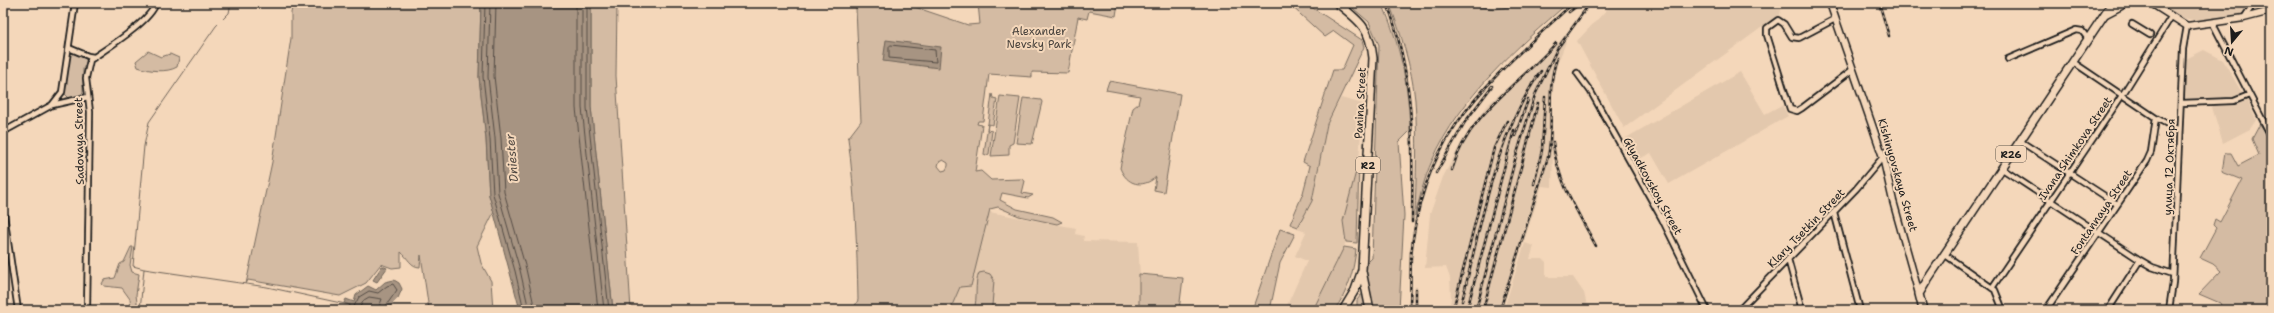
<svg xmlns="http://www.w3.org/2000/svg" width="2274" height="313" font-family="'Shantell Sans',sans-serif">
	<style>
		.built { fill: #e3c8ad }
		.green { fill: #d4bba3; stroke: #786c60; fill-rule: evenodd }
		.water { fill: #a79482; stroke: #6f6459 }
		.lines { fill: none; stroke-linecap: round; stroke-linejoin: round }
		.shore { stroke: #544c45; stroke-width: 1 }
		.stream { stroke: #6f6459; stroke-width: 1 }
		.minor-casing { stroke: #1c1c1c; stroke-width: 8 }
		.tertiary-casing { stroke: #1c1c1c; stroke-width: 9 }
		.primary-casing { stroke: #1c1c1c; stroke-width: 10 }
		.minor { stroke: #f4d7ba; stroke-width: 4.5 }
		.tertiary { stroke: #f4d7ba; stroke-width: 6 }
		.primary { stroke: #f4d7ba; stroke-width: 7 }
		.rail-casing { stroke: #1c1c1c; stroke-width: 2.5 }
		.rail { stroke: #f4d7ba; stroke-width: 1; stroke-dasharray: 3; stroke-linecap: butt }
		.labels { text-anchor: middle; stroke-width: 4; stroke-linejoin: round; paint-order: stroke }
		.shield { fill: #f4d7ba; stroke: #5d544b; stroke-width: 1 }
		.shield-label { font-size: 10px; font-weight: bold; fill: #1c1c1c }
		.park-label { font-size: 11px; fill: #4a443e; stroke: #f4d7ba }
		.street-label { font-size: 11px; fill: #1c1c1c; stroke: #f4d7ba }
		.water-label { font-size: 12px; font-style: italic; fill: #4d4640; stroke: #f4d7ba }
	</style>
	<rect width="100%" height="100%" fill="#f4d7ba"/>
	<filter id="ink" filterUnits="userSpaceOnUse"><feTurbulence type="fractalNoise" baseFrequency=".025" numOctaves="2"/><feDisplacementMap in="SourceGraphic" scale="8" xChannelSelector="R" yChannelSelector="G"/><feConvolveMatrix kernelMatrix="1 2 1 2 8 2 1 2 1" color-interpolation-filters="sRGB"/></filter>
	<g filter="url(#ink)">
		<path class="built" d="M1613,3H1783L1780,14L1624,128L1577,41Z
			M2159,3H2249L2241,15L2202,21L2182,18Z
			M1562,39L1566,42L1557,65L1551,101L1553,152L1552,187L1542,186L1504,303L1505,305L1525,243L1534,246L1530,259H1543L1546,262V277H1573L1584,293L1588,310H1449L1451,298L1450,278L1446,267L1425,268L1430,214L1443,177L1461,143L1486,106L1541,57L1544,59Z
			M2204,50L2223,60L2242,93L2238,97L2188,101L2185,98L2186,59Z
			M1740,72L1765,114L1782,105L1788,116L1669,184L1651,153L1639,159L1626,138Z
			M1341,98L1363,104L1359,160L1343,220L1346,242L1313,310H1285L1307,261L1295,256L1306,232L1297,229L1312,201L1327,124Z
			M2247,99L2256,120L2250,129L2223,143L2211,104L2233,102Z
			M989,212L1076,228L1075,234L1084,236L1083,241L1138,242L1142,310H950L960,286H971Z"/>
		<path class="green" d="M293,3H481L479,77L486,139L489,195L494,212L477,246L481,263L491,281L493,310H429L421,255L420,267C411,267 408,258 401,252V267L392,268L381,264L366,283L340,296L248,280L246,284L272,162L291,38V13Z
			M591,3H617L616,76L631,310H613L591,107Z
			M853,3H903L968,25L980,24L978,3H1118L1116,16L1089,11L1087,19L1078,17L1068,73L1032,72V77L989,74L983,121H978L977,124L982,125L975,172L981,171L991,180L1021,179L1025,181L1022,193L1033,195L1028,198L1002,193L1000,200L1017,209L1053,217L1062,222L1057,224L1019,216L998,207L990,209L971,286L960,287L950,310H853L858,300C857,245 855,192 848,138L861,121L856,8ZM943,160L948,163V166L946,170L942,171L938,166L939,162Z
			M1288,3H1305L1362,40L1364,47L1327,124L1312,201L1298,227L1290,224L1303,193L1310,166L1303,162L1333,70H1342L1353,45L1334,31L1325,37Z
			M1347,3H1382C1400,44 1409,86 1410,131L1399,142L1404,215L1399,310H1374L1366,278L1367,263L1372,258L1379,45L1369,22Z
			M1389,3H1453L1495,9L1536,3H1568C1516,48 1460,97 1432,161C1424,178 1420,198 1415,216C1416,178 1418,139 1415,100C1412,68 1401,33 1389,3Z
			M148,51L161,57L170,54L179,58L177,67C167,73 149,71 138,67L136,61Z
			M71,52L83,56L87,61L83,69V92L79,97L69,98L64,93Z
			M1109,81L1180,94L1164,192L1154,190L1156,177C1142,189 1127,185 1120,168L1133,108L1138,104L1140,96L1106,90Z
			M992,94L993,98L997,99L993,125L988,124L987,130L992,131L989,154L985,156L984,154Z
			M1000,96L1020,98L1013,143L1009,145V155L991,156Z
			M1023,98L1041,100L1042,102L1032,144L1016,143Z
			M2260,124L2271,141V310H2223L2220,303L2199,294L2221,271L2213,264L2200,258L2216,228L2213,225L2215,219L2220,222L2242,180L2222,172L2225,153H2231L2238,166L2259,155L2252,139Z
			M1359,160L1357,243L1346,242L1343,221Z
			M1280,229L1295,234L1280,263L1270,310H1252Z
			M131,247H133L130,265L132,272L139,274L136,295L138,310H131L130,299L122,288L104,286L102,284L104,280L115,278L120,264L124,262Z
			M1344,247L1356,249C1354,270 1348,293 1334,310H1313Z
			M984,272L990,274L994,280L992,306L991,310H974C978,297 974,285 979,273Z
			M1139,274L1183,278L1179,310H1139Z
			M1361,295H1364L1367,310H1362L1357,306V300Z"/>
		<path class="water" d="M481,3H591V107L613,310H520L489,195L486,139L479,77Z
			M886,40L941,47L939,68L883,61Z
			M382,266L387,268L377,282L373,280Z
			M394,280L399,283L402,289L398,298L386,310H347L350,305L344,303L346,299L354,302L356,295L368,286L376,290L385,282Z"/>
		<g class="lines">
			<path class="shore" d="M485,3L483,77L490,139L493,194L515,271L524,310
				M490,3L488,77L495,138L498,193L520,270L529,310
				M496,3L494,76L501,138L504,192L526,269L535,310
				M576,3V108L598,310
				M582,3V108L604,310
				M587,3V108L609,310
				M891,45L935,50L936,62L889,58V47Z
				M352,310L359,297L369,291L378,293L387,286L393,284L397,290L383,310
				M358,310L364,300L369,297L382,299L378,310"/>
			<path class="stream" d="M144,269L133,266L144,146L149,122L216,26L229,13L231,3
				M140,310L144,269L267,287L350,305"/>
			<defs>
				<path id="minor" d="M2244,18L2254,3
					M1835,19L1799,38L1792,37L1784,24L1778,20L1767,28V35L1790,109L1797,111L1802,108L1852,70
					M2132,24L2150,35
					M2213,24L2271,136
					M69,48L88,56L94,57
					M2008,59L2076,30L2082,31L2088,39
					M2073,62L2156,118L2179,130
					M1577,73L1591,92L1662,219L1707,310
					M2181,103L2234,101L2249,95
					M52,105L62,92L75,3
					M3,132L52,105L88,97
					M2020,141L2117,204
					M2001,168L2140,260L2152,267L2173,274
					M3,208L18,310
					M1834,212L1860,310
					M1944,254L1995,290L2003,310
					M1788,259L1802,310
					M1992,288L2123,94L2171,17
					M87,310L90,112L86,78L90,60C107,48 150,22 156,3
					M1739,310L1856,189L1883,157
					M2046,310L2147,161L2151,152L2156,118
					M2108,310L2140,260
					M2169,310L2173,282L2183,49L2187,26"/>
				<path id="tertiary" d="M1830,3L1883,157L1893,201L1919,294
					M2151,3L2187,26L2244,18L2271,11
					M2104,15L2127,3"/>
				<path id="primary" d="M1337,3C1360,21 1370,28 1373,58L1362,270L1355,290L1343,310
					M1362,271L1370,310
					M1923,310L1919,294L1928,279L2112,3"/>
			</defs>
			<use href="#minor" class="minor-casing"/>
			<use href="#tertiary" class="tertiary-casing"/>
			<use href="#primary" class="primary-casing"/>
			<use href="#minor" class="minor"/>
			<use href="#tertiary" class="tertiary"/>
			<use href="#primary" class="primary"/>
			<defs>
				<path id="rail" d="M1387,3C1415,79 1413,142 1412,222
					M1879,3L1889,36
					M1569,12L1581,3
					M1515,136L1528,100
					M1553,142C1556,179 1579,214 1596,246
					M1452,170C1468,113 1520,84 1556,43
					M1436,173L1465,122L1492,86
					M1534,184L1542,150L1545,97
					M1411,257C1421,133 1489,82 1573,3
					M1462,301C1482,222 1494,138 1541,71
					M1410,310L1411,252
					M1416,310V289
					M1453,310L1494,148L1507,121
					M1467,310L1514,130
					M1476,310L1515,160L1535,95L1557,49L1590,3
					M1483,310L1538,103
					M1500,310L1548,157C1555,122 1545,94 1557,58"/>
			</defs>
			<use href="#rail" class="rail-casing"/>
			<use href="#rail" class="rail"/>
		</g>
	</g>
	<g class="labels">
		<g class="shield">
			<rect x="1996" y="146" width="30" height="16" rx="3"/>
			<rect x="1356" y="157" width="24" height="16" rx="3"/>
		</g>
		<g class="shield-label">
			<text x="2011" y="158">R26</text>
			<text x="1368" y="169">R2</text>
		</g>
		<g class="park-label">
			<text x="1039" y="35">Alexander<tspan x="1039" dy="13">Nevsky Park</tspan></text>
		</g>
		<g class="street-label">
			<text transform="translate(1360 103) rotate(-87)" y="4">Panina Street</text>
			<text transform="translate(79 141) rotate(-91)" y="4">Sadovaya Street</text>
			<text transform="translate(2075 148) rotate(-56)" y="4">Ivana Shimkova Street</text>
			<text transform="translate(2169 167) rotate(-88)" y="4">улица 12 Октября</text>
			<text transform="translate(1898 175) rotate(74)" y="4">Kishinyovskaya Street</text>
			<text transform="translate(1653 186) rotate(61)" y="4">Glyadkovskoy Street</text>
			<text transform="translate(2101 212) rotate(-56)" y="4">Fontannaya Street</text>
			<text transform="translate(1806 228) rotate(-46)" y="4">Klary Tsetkin Street</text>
		</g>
		<g class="water-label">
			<text transform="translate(512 158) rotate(-95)" y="4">Dniester</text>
		</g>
	</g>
	<rect width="2274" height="313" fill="none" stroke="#f4d7ba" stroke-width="16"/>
	<rect x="8" y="8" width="2258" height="297" fill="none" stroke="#1c1c1c" stroke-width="1.5" filter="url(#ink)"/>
	<g transform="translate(2232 42) rotate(198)" stroke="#f4d7ba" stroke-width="3" paint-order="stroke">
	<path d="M0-3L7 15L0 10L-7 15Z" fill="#1c1c1c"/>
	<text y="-6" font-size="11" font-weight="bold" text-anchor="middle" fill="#1c1c1c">N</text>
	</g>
</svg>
